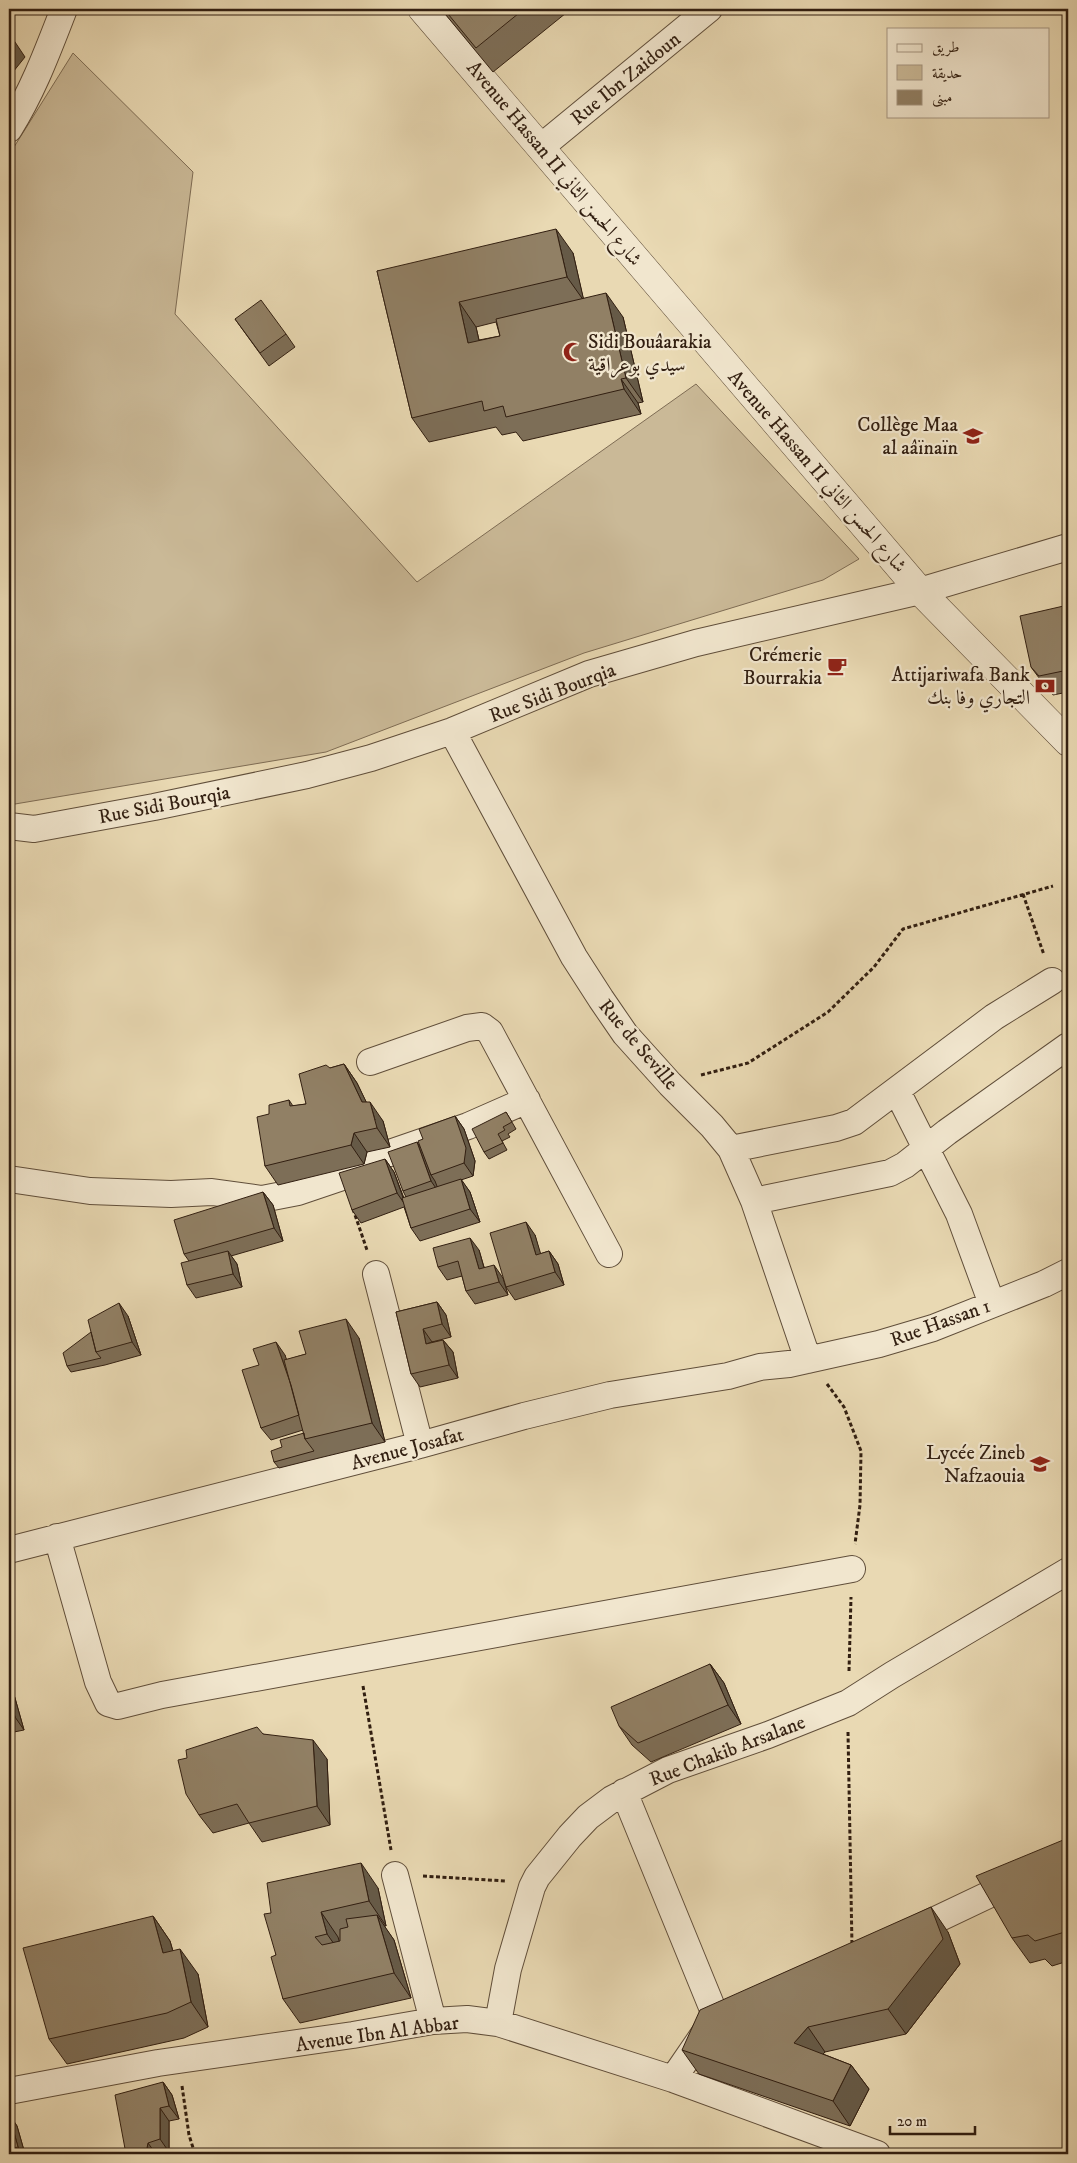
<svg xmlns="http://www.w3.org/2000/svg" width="1077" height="2163" font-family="'IM FELL DW Pica',Amiri,serif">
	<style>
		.green { fill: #cab997; stroke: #7e6c54 }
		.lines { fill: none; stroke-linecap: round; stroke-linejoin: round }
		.minor-casing { stroke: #604e3a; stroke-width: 28 }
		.tertiary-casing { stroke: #604e3a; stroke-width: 29 }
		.path { stroke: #321f11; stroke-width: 3; stroke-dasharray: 4 2.5; stroke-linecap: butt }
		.minor { stroke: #f1e6ce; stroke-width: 26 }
		.tertiary { stroke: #f1e6ce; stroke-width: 28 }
		.wall { fill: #7d6e57; stroke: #321f11; fill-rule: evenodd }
		.shaded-wall { fill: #665a47; stroke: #321f11 }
		.building { fill: #918065; stroke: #321f11 }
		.labels { text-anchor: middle; stroke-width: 4.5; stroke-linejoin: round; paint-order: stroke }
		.street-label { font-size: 20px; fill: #321f11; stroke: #f1e6ce }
		.poi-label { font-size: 20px; fill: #321f11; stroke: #f1e6ce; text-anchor: end }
	</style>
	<rect width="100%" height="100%" fill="#e9d9b3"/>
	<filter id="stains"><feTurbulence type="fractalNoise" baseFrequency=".004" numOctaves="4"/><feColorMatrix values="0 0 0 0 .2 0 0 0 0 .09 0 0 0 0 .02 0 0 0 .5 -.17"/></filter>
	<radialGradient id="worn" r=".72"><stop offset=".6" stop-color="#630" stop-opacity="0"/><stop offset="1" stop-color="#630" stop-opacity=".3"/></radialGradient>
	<path class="green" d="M73,53L193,172L175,314L417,582L696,384L859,559L823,580L584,653L326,752L9,805V155Z"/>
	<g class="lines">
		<defs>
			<path id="minor" d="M9,129C33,91 48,50 64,9
				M541,147L709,9
				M452,731L574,957L601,999L625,1034L670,1084L712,1126L731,1149L754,1201L808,1360
				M9,826L34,829L154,807L307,775L371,758L452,731L589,674L696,643L920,591L1068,547
				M370,1062L467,1028L482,1026L490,1032L609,1254
				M897,1091L959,1214L992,1304
				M731,1149L836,1128L854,1122L994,1017L1052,981
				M9,1179L90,1191L171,1194L212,1192L262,1199L298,1192L369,1168L381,1156L468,1126L527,1100
				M754,1201L890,1173L905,1165L947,1132L1068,1046
				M376,1274L420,1445
				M57,1537L98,1682L108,1703L118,1706L162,1695L852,1569
				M9,1550L420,1445L524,1416L610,1395L728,1376L760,1367L789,1364L879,1344L933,1328L1044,1284L1068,1272
				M624,1792L716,2017
				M395,1875L433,2021
				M906,1934L1068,1857
				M498,2023L508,1969L532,1887L537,1877L570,1836L588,1817L612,1799L668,1770L768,1735L848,1703L892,1675L1068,1571
				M673,2079L708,2028
				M9,2091L158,2063L353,2035L433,2021L467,2019L498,2023L673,2079L877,2154"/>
			<path id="tertiary" d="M422,9L920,591L1068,742"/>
		</defs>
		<use href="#minor" class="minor-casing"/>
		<use href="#tertiary" class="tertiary-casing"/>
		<path class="path" d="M1023,894L1044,955
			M701,1075L748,1063L828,1012L874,967L903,929L1053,886
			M353,1209L367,1250
			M827,1384L844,1407L861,1451L860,1505L855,1544
			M849,1671L851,1597
			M363,1686L391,1850
			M848,1732L852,1946
			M423,1876L505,1881
			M182,2086L189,2135L195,2154"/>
		<use href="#minor" class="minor"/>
		<use href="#tertiary" class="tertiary"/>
	</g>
	<path class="wall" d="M441,9H571L493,72Z
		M591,9H601L595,14Z
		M573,253L583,298L623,317L643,402L638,403L641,414L523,441L516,432L502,435L496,427L429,442L412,418L377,271ZM496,322L500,336L479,340L476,327Z
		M235,319L286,334L295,347L269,366Z
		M1068,605V692L1053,695L1045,686L1031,667Z
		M344,1064L357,1083L366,1102L383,1121L390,1147L367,1152L364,1164L278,1185L265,1166L269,1114L289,1100L293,1106L306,1104L330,1068Z
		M506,1112L516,1129L508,1134L510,1137L502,1141L507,1150L489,1159L484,1152Z
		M455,1116L464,1129L475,1161L473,1176L461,1180L470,1192L480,1222L420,1241L411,1228L404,1207L361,1223L352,1210L385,1159L394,1172L404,1198L406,1197L403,1191L421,1149L423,1139Z
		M263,1192L273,1205L283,1241L231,1256L237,1264L242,1287L196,1298L187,1285L189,1261L184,1254Z
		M535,1235L540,1254L549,1251L558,1264L564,1285L515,1300L506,1287Z
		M479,1250L484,1267L503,1278L508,1295L475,1304L466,1291L462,1276L447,1280L438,1267Z
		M437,1302L446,1315L451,1337L432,1342L443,1340L453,1352L458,1378L420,1387L411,1374L396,1312Z
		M128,1316L141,1355L105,1365L71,1372L67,1366Z
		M359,1338L385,1442L319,1458L279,1468L274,1462L282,1447L304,1433L303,1430L271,1440L261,1428L259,1365L285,1355L286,1360Z
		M710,1664L724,1683L741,1724L651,1762L632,1745L619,1726Z
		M9,1677L24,1730L9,1733Z
		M263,1734L327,1759L330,1825L262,1842L249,1823L213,1833L199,1815Z
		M1068,1838V1961L1052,1966L1045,1959L1030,1963L1012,1938Z
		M378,1888L386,1926H384L394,1940L411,1998L300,2023L283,1999L276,1955L271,1913Z
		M153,1916L170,1941L173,1951L198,1974L208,2027L184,2038L67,2064L49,2039Z
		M948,1932L960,1964L906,2034L825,2052L823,2054L851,2065L869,2089L850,2126L699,2074L682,2050Z
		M163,2082L172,2095L179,2119L169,2121V2152L164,2154H126Z
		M9,2114L17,2126L25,2154H9Z"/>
	<path class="shaded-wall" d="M9,33L25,57L9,77Z
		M556,229L573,253L584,301L567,277Z
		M606,293L623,317L643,402L626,378Z
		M459,302L476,327L485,367L468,343Z
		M621,379L638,403L641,414L624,389Z
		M344,1064L357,1083L375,1120L370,1102L383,1121L390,1147L377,1128L362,1102Z
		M455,1116L464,1129L475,1161L473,1176L464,1163Z
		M354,1133L367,1152L364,1164L351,1145Z
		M417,1142L426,1155L431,1175L435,1181L440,1194L431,1181Z
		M385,1159L394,1172L406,1206L397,1193Z
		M461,1179L470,1192L480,1222L470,1209Z
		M263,1192L273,1205L283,1241L274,1228Z
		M526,1222L535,1235L545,1268L536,1255Z
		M470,1238L479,1250L488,1282L479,1269Z
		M228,1251L237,1264L242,1287L233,1274Z
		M549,1251L558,1264L564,1285L555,1272Z
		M494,1265L503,1278L508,1295L499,1282Z
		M437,1302L446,1315L451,1337L442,1324Z
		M119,1303L128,1316L141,1355L132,1342Z
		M346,1319L359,1338L385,1442L372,1423Z
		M423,1329L432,1342L426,1344Z
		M443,1340L453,1352L458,1378L449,1365Z
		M276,1342L285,1355L310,1427L301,1414Z
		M710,1664L724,1683L741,1724L728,1705Z
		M9,1677L24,1730L15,1717L9,1695Z
		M313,1740L327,1759L330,1825L317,1806Z
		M361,1863L378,1888L386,1926L369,1901Z
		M931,1907L948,1932L960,1964L906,2034L888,2009Z
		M321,1912L338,1937L344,1958L327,1934Z
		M377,1915L394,1940L411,1998L394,1973Z
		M153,1916L170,1941L180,1977L163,1953Z
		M180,1949L198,1974L208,2027L191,2002Z
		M808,2027L825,2052L811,2068L794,2043Z
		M851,2065L869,2089L850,2126L833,2101Z
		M163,2082L172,2095L179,2119L169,2106Z
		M160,2108L169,2121V2152L160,2139Z
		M9,2114L17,2126L25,2154H23L18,2147Z
		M148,2143L156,2154L146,2153Z"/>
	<path class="building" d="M444,9H524L476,48Z
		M556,229L567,277L459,302L468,343L500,336L496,319L606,293L626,378L621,379L624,389L506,417L503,406L484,411L482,401L412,418L377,271Z
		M261,300L286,334L260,353L235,319Z
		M1068,605V670L1039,676L1031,667L1020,616Z
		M344,1064L362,1102H370L377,1128L354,1133L351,1145L265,1166L257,1117L269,1114V1105L289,1100L290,1106L306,1104L299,1074L326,1065L330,1068Z
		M506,1112L512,1122L503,1127L505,1130L498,1134L503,1143L484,1152L472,1129Z
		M455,1116L466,1148L464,1163L431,1175L418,1141L423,1139L419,1129Z
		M417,1142L431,1181L403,1191L388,1152Z
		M385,1159L397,1193L352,1210L339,1173Z
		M461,1179L470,1209L411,1228L402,1198Z
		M263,1192L274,1228L184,1254L174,1220Z
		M526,1222L536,1255L549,1251L555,1272L506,1287L490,1233Z
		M470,1238L479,1269L494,1265L499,1282L466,1291L458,1261L438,1267L433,1248Z
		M228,1251L233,1274L187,1285L181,1263Z
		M437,1302L442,1324L423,1329L426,1344L443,1340L449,1365L411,1374L396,1312Z
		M119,1303L132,1342L96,1352L88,1320Z
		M346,1319L372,1423L305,1439L284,1360L306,1354L299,1331Z
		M91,1332L96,1352L101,1358L67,1366L63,1353Z
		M276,1342L291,1385L299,1415L261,1428L242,1370L259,1365L253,1349Z
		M304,1433L305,1439L314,1451L274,1462L271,1451L282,1447L280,1440Z
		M710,1664L728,1705L638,1743L619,1726L611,1707Z
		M9,1695L15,1717L9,1718Z
		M257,1727L263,1734L313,1740L317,1806L249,1823L237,1804L199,1815L186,1794L178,1760L187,1758L186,1750Z
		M1068,1838V1931L1035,1941L1028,1935L1012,1938L976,1876Z
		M361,1863L369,1901L321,1912L327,1934L315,1937L322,1945L340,1941V1929L348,1927L346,1919L377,1915L394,1973L283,1999L271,1957L276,1955L264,1914L271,1913L267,1883Z
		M931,1907L943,1939L888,2009L808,2027L794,2043L851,2065L833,2101L682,2050L700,2010Z
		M153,1916L163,1953L180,1949L191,2002L167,2013L49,2039L23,1948Z
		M163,2082L169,2106L160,2108V2139L148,2143L146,2153L162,2152L165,2154H126L115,2095Z
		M9,2114L18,2147L9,2149Z"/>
	<defs>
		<symbol id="mosque-bare" viewBox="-9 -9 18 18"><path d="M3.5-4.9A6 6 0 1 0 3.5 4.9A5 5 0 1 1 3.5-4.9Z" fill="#8f2418" stroke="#f1e6ce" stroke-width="2.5" paint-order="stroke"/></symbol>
		<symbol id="school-bare" viewBox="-9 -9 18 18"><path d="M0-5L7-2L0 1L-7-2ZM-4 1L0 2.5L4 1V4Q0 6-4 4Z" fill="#8f2418" stroke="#f1e6ce" stroke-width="2.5" paint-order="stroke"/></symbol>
		<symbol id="cafe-bare" viewBox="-9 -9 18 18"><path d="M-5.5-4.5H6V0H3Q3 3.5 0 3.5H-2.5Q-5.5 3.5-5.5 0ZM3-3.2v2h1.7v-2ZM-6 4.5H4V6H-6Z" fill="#8f2418" stroke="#f1e6ce" stroke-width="2.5" paint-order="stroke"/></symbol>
		<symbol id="bank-bare" viewBox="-9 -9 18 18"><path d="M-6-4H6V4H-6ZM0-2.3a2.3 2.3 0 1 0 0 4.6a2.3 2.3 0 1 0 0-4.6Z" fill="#8f2418" stroke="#f1e6ce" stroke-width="2.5" paint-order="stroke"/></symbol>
	</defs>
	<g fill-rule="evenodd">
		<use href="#mosque-bare" x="559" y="338" width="28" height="28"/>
		<use href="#school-bare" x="959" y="422" width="28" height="28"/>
		<use href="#cafe-bare" x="823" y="652" width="28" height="28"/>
		<use href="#bank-bare" x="1031" y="672" width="28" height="28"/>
		<use href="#school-bare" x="1026" y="1450" width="28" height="28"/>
	</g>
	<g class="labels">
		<g class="street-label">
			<text transform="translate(625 78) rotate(-39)" y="7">Rue Ibn Zaidoun</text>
			<text transform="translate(555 163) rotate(50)" y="7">Avenue Hassan II شارع الحسن الثاني</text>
			<text transform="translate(818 471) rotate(49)" y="7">Avenue Hassan II شارع الحسن الثاني</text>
			<text transform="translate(552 692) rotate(-21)" y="7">Rue Sidi Bourqia</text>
			<text transform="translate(164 804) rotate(-11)" y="7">Rue Sidi Bourqia</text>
			<text transform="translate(639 1044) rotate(50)" y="7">Rue de Seville</text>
			<text transform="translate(940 1322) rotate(-20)" y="7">Rue Hassan 1</text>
			<text transform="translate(407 1448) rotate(-15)" y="7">Avenue Josafat</text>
			<text transform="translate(727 1750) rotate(-21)" y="7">Rue Chakib Arsalane</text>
			<text transform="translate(377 2033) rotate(-8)" y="7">Avenue Ibn Al Abbar</text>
		</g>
		<g class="poi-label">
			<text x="588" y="348" text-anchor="start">Sidi Bouâarakia<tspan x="588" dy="23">سيدي بوعراقية</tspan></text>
			<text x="958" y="431">Collège Maa<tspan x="958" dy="23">al aâïnaïn</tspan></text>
			<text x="822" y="661">Crémerie<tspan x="822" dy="23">Bourrakia</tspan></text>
			<text x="1030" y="681">Attijariwafa Bank<tspan x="1030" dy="23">التجاري وفا بنك</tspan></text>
			<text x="1025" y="1459">Lycée Zineb<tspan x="1025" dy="23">Nafzaouia</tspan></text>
		</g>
	</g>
	<rect width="1077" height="2163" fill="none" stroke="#e9d9b3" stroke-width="30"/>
	<rect x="10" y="10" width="1057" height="2143" fill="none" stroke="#321f11" stroke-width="2.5"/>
	<rect x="15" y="15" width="1047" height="2133" fill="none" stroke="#321f11"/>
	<rect x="887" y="28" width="162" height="90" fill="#f1e6ce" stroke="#a59682"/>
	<rect x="897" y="44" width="25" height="8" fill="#f1e6ce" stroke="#a59682"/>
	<text x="932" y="52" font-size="15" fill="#321f11">طريق</text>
	<rect x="897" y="65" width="25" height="15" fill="#cab997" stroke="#a59682"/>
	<text x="932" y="78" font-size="15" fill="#321f11">حديقة</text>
	<rect x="897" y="90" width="25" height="15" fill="#918065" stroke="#a59682"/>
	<text x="932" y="102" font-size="15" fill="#321f11">مبنى</text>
	<path d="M890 2126v8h85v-8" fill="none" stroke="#321f11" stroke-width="2.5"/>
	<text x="897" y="2126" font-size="15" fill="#321f11" stroke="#f1e6ce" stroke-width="4" paint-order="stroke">20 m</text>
	<rect width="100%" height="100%" filter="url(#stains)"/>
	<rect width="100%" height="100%" fill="url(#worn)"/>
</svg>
